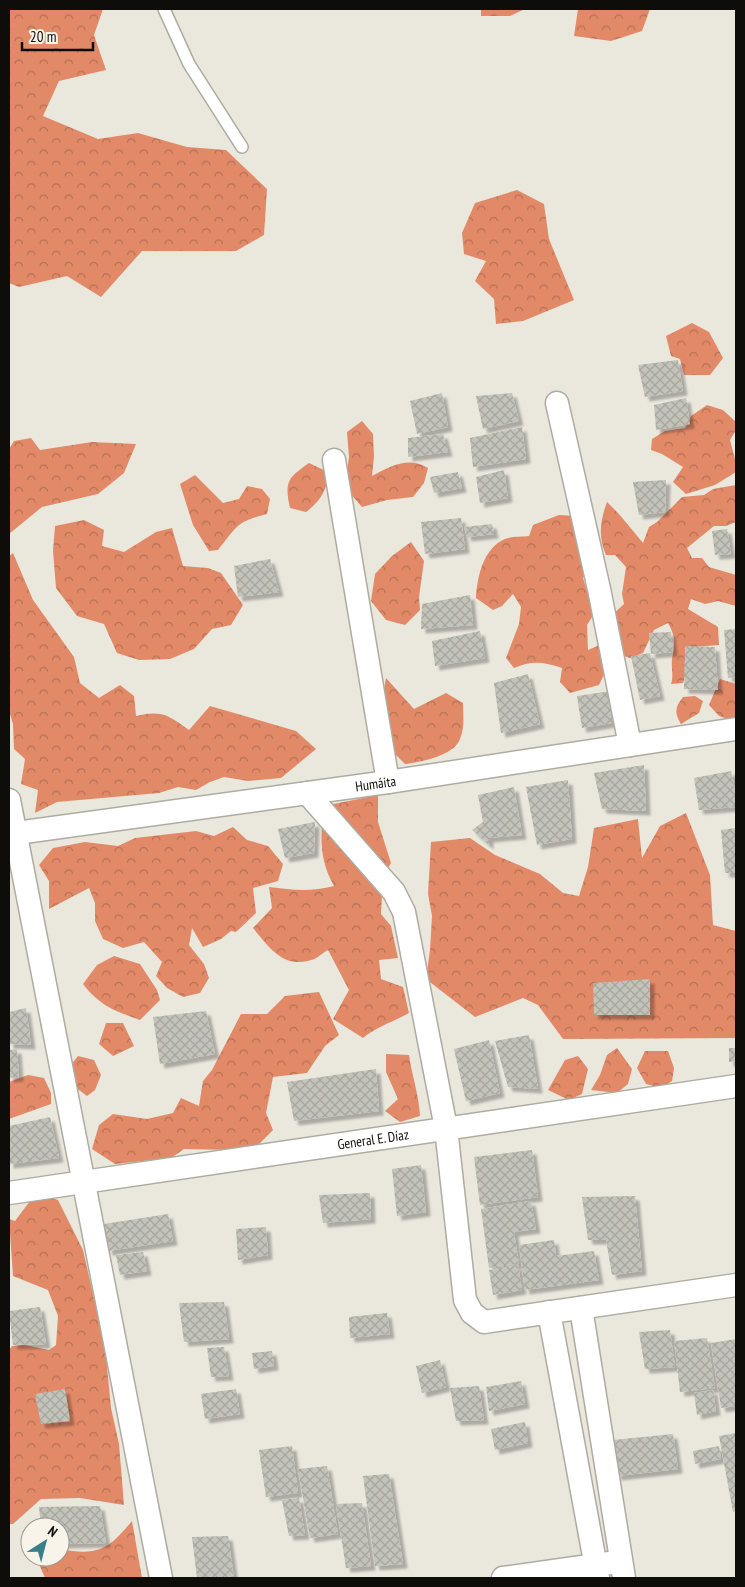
<svg xmlns="http://www.w3.org/2000/svg" width="745" height="1587" font-family="'PT Sans Narrow',sans-serif">
	<style>
		.forest { fill: url(#forest-crowns) }
		.building { fill: url(#building-cross-hatch); filter: url(#shadow) }
		.lines { fill: none; stroke-linecap: round; stroke-linejoin: round }
		.lane-casing { stroke: #aeaba1; stroke-width: 14 }
		.street-casing { stroke: #aeaba1; stroke-width: 25 }
		.lane { stroke: #fff; stroke-width: 11 }
		.street { stroke: #fff; stroke-width: 22 }
		.labels { text-anchor: middle; stroke-width: 5; stroke-linejoin: round; paint-order: stroke }
		.street-label { font-size: 14px; fill: #0f0d0a; stroke: #f8f4ea }
	</style>
	<defs>
		<pattern id="forest-crowns" width="20" height="18" patternUnits="userSpaceOnUse" patternTransform="scale(1.25)"><rect width="20" height="18" fill="#e28a68"/><path d="M2 6a3 3 0 1 1 6 0M12 15a3 3 0 1 1 6 0" fill="none" stroke="#b66f54"/></pattern>
		<pattern id="building-cross-hatch" width="8" height="8" patternUnits="userSpaceOnUse" patternTransform="scale(1.25)"><rect width="8" height="8" fill="#c2c3b9"/><path d="M0 0l8 8M0 8l8-8" fill="none" stroke="#a6a69e"/></pattern>
		<filter id="shadow"><feDropShadow dx="4.5" dy="4.5" stdDeviation="1" flood-color="#0004"/></filter>
	</defs>
	<rect width="100%" height="100%" fill="#eae7dd"/>
	<path class="forest" d="M9,9H103L94,35L106,70L59,81L43,116L98,139L138,133L187,147L226,150L267,189L264,235L236,251H142L101,297L67,276L19,287L9,283Z
		M481,9H525L510,16H481Z
		M578,9H650L642,31L611,41L574,36Z
		M517,190L544,204L549,239L574,300L523,321L496,324L494,299L475,281L486,261L464,254L462,233L475,203Z
		M692,323L709,332L723,358L710,375H684L680,359L671,356L666,336Z
		M707,405L723,410L736,422V430L730,440L736,463V472L715,485L686,494L673,482L683,467L662,454L651,450L652,439L665,431L685,428L691,416Z
		M362,421L373,434L374,456L372,476C391,466 408,456 428,468L424,483L413,497L387,500L362,507L348,491L346,478L349,457L347,432Z
		M31,438L40,450L92,442L136,444L124,473L98,494L42,507L9,534V449L14,441Z
		M309,463L330,473C326,490 321,501 306,512L290,508C284,481 288,478 309,463Z
		M195,475L223,503L239,499L247,486L262,489L270,499L267,514C235,522 237,527 218,550L209,551L193,525L180,484Z
		M736,485V522L726,526H714L687,548L692,558H702L709,567L736,575V606L718,601L705,604L691,599L688,609L718,627L719,645L694,647L683,683L671,684C674,675 671,668 672,659C675,644 676,637 668,623L654,630L643,653L630,658L615,653L611,616L624,604L622,594L626,567L615,555H606C598,537 600,521 607,502L619,514L643,543L649,527L657,522L682,497L704,495L713,489Z
		M559,515L577,516L595,559L583,578L594,614L587,625L588,650L604,643L612,658L599,685L570,693L560,682L562,668C544,662 532,660 514,668L506,658L519,624L521,607L513,594L502,606L493,610L476,598C477,578 483,548 505,539C511,536 522,537 529,536L533,525Z
		M84,520L104,530L102,546L124,552L156,532L172,528L183,566L208,568L221,573L243,605L231,625L212,629L194,649L170,659L139,660L117,653L104,624L77,616L56,588L53,551L55,526Z
		M411,542L424,561L419,597L420,610L405,625L386,620L371,601L375,574L392,556Z
		M13,553L33,600L74,657L80,683L99,698L120,685L134,696L136,716C162,710 168,715 189,730L210,706L296,731L316,749L281,778L248,781L224,777L210,782L196,790L178,787L159,793L57,802L35,813L38,790L21,784L25,759L14,749L13,724L9,711V556Z
		M386,678L414,709L446,693L463,703C463,715 465,727 460,739C454,756 420,762 405,764L393,752L382,702Z
		M720,679L736,684V717L730,720L719,716L709,705Z
		M695,696L703,701L699,713L681,724C674,713 675,707 683,697Z
		M378,795V822L391,863L383,876L381,914L391,926L398,958L379,960L381,979L403,987L409,1013C395,1021 376,1027 363,1038L333,1019L349,990L328,950C322,953 317,959 311,960C283,969 269,947 253,928L272,908L269,887C292,890 311,892 334,886C319,860 320,835 324,806Z
		M686,813L710,875L713,925L736,931V1038L563,1039L538,1005L523,998L475,1017L426,979L430,950L432,916L428,894L431,842L470,838L495,855L540,874L563,893L579,896L588,867L594,828L638,819L642,858L660,826Z
		M233,827L247,840L268,846L283,864L278,881L253,888L256,913L236,932L231,931L221,939L203,947L192,928L189,945L204,964L209,978L200,993L183,997L167,988L156,976L162,962L144,942L123,948L103,939L95,921V903L89,888L49,909V881L39,865L53,848L85,842L118,846L135,838L196,831L214,836Z
		M114,956L140,964L157,990L160,1000L140,1020C115,1011 100,1006 83,984L97,965Z
		M319,992L339,1035L325,1046L307,1073L273,1077L266,1113L273,1130L259,1144L233,1150L184,1149L171,1158L115,1164L92,1149L99,1125L113,1114L147,1119L173,1113L181,1098L199,1106L203,1081L212,1070L241,1014H267L285,996Z
		M106,1023H123L134,1046L113,1056L99,1044Z
		M617,1048L632,1069L628,1084L617,1093L591,1090L600,1075L607,1055Z
		M645,1051H668L674,1068L672,1081L662,1088L646,1084L637,1068Z
		M386,1054L409,1055C412,1076 419,1095 420,1116L400,1122L385,1111L398,1099L386,1072Z
		M78,1056L94,1060L101,1075L95,1090L87,1096L71,1084L70,1066Z
		M578,1056L588,1069L582,1094L569,1100L548,1090L565,1060Z
		M28,1075L44,1078L51,1093V1104L9,1119V1082Z
		M46,1196L58,1200L83,1250L105,1346L111,1408L119,1444L124,1505L80,1498L41,1499L13,1524H9V1350L12,1346L25,1345L49,1350L56,1345L58,1316L48,1290L13,1276L9,1219L15,1221L30,1201Z
		M132,1521L142,1578H45L36,1557H60V1549C98,1556 108,1550 132,1521Z"/>
	<path class="building" d="M678,360L683,391L645,397L638,365Z
		M442,393L448,427L417,434L410,401Z
		M512,393L519,421L483,429L476,396Z
		M686,398L690,424L656,430L654,405Z
		M522,427L526,459L473,467L470,438Z
		M443,434L448,452L408,457V438Z
		M504,470L508,498L480,503L476,477Z
		M458,472L462,488L434,493L430,477Z
		M666,480L665,512L639,515L633,482Z
		M461,518L465,549L425,554L421,522Z
		M492,524L494,534L467,537L464,527Z
		M727,529L731,554L715,555L712,531Z
		M270,559L279,592L238,597L234,566Z
		M470,595L473,625L421,629L422,604Z
		M736,629V677L728,678L724,630Z
		M480,631L485,658L435,666L432,641Z
		M671,632L673,652L651,654L649,633Z
		M685,646L715,647L718,690L684,689Z
		M650,653L660,696L640,700L631,656Z
		M528,674L540,724L501,733L494,683Z
		M611,691L617,722L582,728L577,696Z
		M644,765L646,811L602,809L594,773Z
		M731,771L736,794V807L699,810L694,778Z
		M568,780L572,839L537,845L526,787Z
		M514,787L522,835L489,838V845L472,830L483,822L478,795Z
		M315,822L314,853L285,858L278,829Z
		M736,828V873H725L721,830Z
		M650,979V1015H594L593,983Z
		M26,1008L31,1045L9,1044V1012Z
		M206,1011L215,1054L160,1064L153,1017Z
		M529,1035L538,1089L508,1087L495,1041Z
		M489,1040L500,1093L466,1101L454,1049Z
		M729,1048H736V1061L729,1062Z
		M17,1049L19,1077L9,1078V1050Z
		M376,1069L379,1111L294,1121L287,1082Z
		M50,1117L59,1158L9,1164V1126Z
		M532,1150L538,1197L480,1205L474,1157Z
		M421,1165L426,1212L397,1216L392,1169Z
		M370,1193L371,1219L323,1223L319,1195Z
		M635,1196L642,1271L612,1275L606,1240H588L582,1197Z
		M531,1201L536,1229L514,1232L519,1264L489,1268L481,1209Z
		M168,1214L173,1241L108,1251L104,1224Z
		M266,1227L268,1255L238,1260L236,1229Z
		M554,1240L556,1256L594,1251L599,1280L525,1290L519,1245Z
		M143,1252L147,1271L120,1275L116,1255Z
		M518,1265L522,1290L493,1295L489,1270Z
		M224,1302L229,1339L184,1342L179,1303Z
		M40,1307L46,1344L13,1345L9,1311Z
		M387,1313L390,1334L350,1338L349,1317Z
		M670,1330L675,1367L645,1369L639,1332Z
		M707,1338L715,1388L680,1392L674,1341Z
		M736,1339V1406L721,1408L711,1343Z
		M224,1347L229,1376L211,1377L207,1348Z
		M272,1351L274,1366L254,1369L252,1353Z
		M440,1360L446,1387L422,1393L416,1366Z
		M521,1381L525,1404L489,1411L486,1387Z
		M479,1386L484,1420L456,1421L450,1388Z
		M65,1389L70,1421L41,1424L35,1394Z
		M236,1389L240,1414L205,1419L201,1394Z
		M713,1390L716,1411L697,1415L694,1393Z
		M525,1422L528,1443L495,1450L491,1429Z
		M736,1433V1511L733,1512L719,1436Z
		M673,1434L678,1469L617,1476L613,1440Z
		M292,1446L298,1493L266,1497L259,1450Z
		M719,1446L721,1459L695,1464L693,1451Z
		M327,1466L338,1534L310,1538L298,1469Z
		M389,1474L403,1564L375,1566L363,1476Z
		M299,1498L305,1535L289,1536L282,1500Z
		M362,1503L371,1566L346,1568L336,1504Z
		M100,1506L106,1543L60,1544V1527H41L39,1507Z
		M228,1536L234,1578H197L192,1537Z"/>
	<g class="lines">
		<defs>
			<path id="lane" d="M164,9L189,64L242,147"/>
			<g id="street">
				<path d="M557,403L599,589L630,745"/>
				<path d="M334,460L388,782"/>
				<path d="M307,793L394,892L404,912L446,1128L465,1300L472,1313L484,1322L736,1285"/>
				<path d="M9,800L161,1578"/>
				<path id="s1" d="M9,834L388,782L736,729"/>
				<path id="s2" d="M9,1193L736,1086"/>
				<path d="M581,1308L624,1578"/>
				<path d="M549,1312L598,1578"/>
				<path d="M503,1578L610,1563"/>
			</g>
		</defs>
		<use href="#lane" class="lane-casing"/>
		<use href="#street" class="street-casing"/>
		<use href="#lane" class="lane"/>
		<use href="#street" class="street"/>
	</g>
	<g class="labels">
		<g class="street-label">
			<text dy="5" stroke="none"><textPath href="#s1" startOffset="370">Humáita</textPath></text>
			<text dy="5" stroke="none"><textPath href="#s2" startOffset="368">General E. Díaz</textPath></text>
		</g>
	</g>
	<rect width="745" height="1587" fill="none" stroke="#0f0d0a" stroke-width="20"/>
	<g transform="translate(45 1542) rotate(36)"><circle r="24" fill="#f8f4ea" stroke="#9b9890"/>
	<path d="M0-4L9 19L0 12L-9 19Z" fill="#39808a"/>
	<text y="-8" font-size="14" font-weight="bold" text-anchor="middle" fill="#0f0d0a">N</text>
	</g>
	<path d="M22 42v8h71v-8" fill="none" stroke="#0f0d0a" stroke-width="2.5"/>
	<text x="30" y="42" font-size="15" fill="#0f0d0a" stroke="#f8f4ea" stroke-width="4" paint-order="stroke">20 m</text>
</svg>
